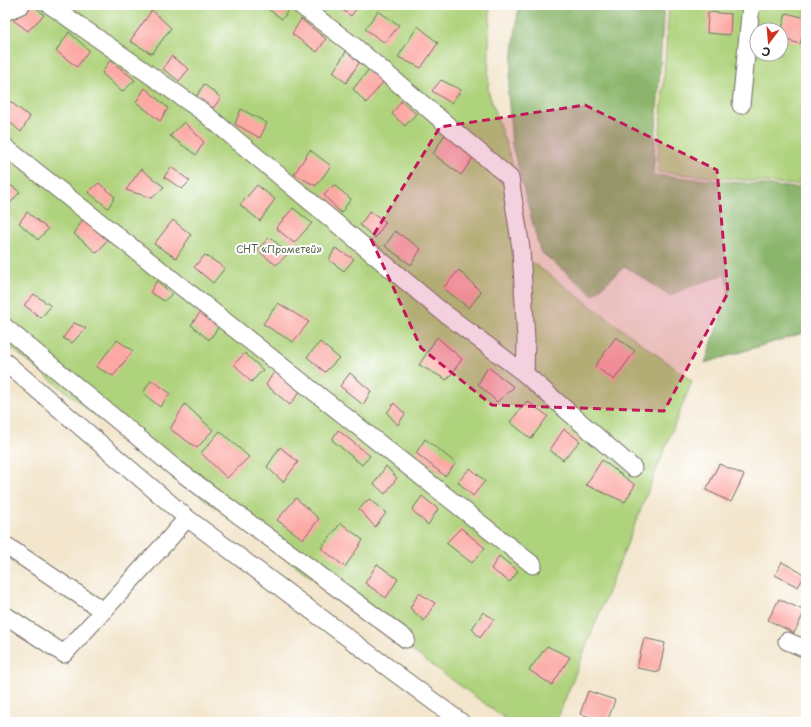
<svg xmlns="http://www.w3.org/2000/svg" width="811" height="727" font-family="'Playpen Sans',sans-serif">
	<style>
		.green { fill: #afd37c; stroke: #6d7f54; fill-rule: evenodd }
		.forest { fill: #8bb56c; stroke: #5b704c }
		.building { fill: #fca9a4 }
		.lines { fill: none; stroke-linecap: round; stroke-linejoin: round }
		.minor-casing { stroke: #716c64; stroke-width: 19 }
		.minor { stroke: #fff; stroke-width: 17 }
		.marked { fill: #c2185b; fill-opacity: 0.2; stroke: #c2185b; stroke-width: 3; stroke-dasharray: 8 5; stroke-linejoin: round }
		.labels { text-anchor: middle; stroke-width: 4; stroke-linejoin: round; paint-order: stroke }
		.park-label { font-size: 10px; fill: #535d43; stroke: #fff }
	</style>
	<rect width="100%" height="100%" fill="#fff"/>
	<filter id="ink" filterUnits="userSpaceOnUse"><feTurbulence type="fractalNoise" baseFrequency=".025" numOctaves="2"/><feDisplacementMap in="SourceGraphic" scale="8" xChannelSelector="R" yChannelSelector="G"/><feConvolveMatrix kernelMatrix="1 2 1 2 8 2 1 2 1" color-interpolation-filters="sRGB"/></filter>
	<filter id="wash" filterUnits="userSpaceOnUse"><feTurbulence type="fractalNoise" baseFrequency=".012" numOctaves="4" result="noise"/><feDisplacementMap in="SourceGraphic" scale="16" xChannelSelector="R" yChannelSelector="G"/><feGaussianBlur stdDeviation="0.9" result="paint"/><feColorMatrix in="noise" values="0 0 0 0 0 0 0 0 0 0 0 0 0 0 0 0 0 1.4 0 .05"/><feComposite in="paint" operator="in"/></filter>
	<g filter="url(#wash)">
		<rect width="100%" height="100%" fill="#f3e6cd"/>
		<path class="green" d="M5,5H490L488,91L516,174L529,260L692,381L556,722H510L162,468L5,343Z
			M669,5H806V169L797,185L657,172ZM757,30H781V54H757Z"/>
		<path class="forest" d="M519,5H664L653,175L798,188L806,174V332L705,363L729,291L725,274L686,288L670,296L625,266L593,295L540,251L512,145L508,92Z"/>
		<g id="blocks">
			<path class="building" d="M34,5L44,15L28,31L13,20Z
				M273,5H283L289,10L282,19L268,9Z
				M335,5H359L351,16Z
				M152,10L171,28L152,54L130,41Z
				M378,11L399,25L385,43L365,29Z
				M708,12L731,14L730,35L707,33Z
				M786,13L806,18V23L800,44L781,38V33Z
				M301,19L326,39L317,52L292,34Z
				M418,26L438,43L421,68L398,57Z
				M69,32L89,50L77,67L56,51Z
				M347,50L359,63L346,83L333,72Z
				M171,56L189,69L179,81L163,69Z
				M110,60L135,80L122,92L102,73Z
				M369,69L384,81L366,103L353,89Z
				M441,80L461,90L451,103L432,91Z
				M204,84L221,98L213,108L196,97Z
				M145,88L168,108L160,121L136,102Z
				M7,99L30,117L21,132L5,118V103Z
				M401,101L416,114L405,126L392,114Z
				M241,109L267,123L260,138L235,124Z
				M184,122L204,142L196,155L170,136Z
				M445,134L473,158L461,175L433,154Z
				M310,150L331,166L316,186L294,174Z
				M171,167L190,181L182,189L164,177Z
				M141,169L164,187L152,198L126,190Z
				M5,181L20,192L5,209Z
				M99,183L115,197L108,208L88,192Z
				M257,185L275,199L260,221L240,205Z
				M334,185L351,199L341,213L324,195Z
				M293,208L312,223L294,243L276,228Z
				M370,211L386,222L375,238L360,225Z
				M27,212L48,229L38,240L19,223Z
				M83,219L107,240L97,253L74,234Z
				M173,220L191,235L176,258L154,244Z
				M395,231L421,249L411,265L385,246Z
				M270,237L288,254L276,265L257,250Z
				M335,248L354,259L344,271L329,260Z
				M205,255L225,268L213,283L194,267Z
				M459,270L481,292L469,308L443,288Z
				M157,281L172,294L164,301L150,292Z
				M34,294L51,306L41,318L24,305Z
				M278,303L309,322L293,342L263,324Z
				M201,311L220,325L209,340L191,325Z
				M74,323L86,328L72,343L63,338Z
				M437,337L462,359L447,380L419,365Z
				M616,337L635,351L614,380L595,366Z
				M117,340L133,351L113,376L96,367Z
				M320,342L339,358L325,372L307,357Z
				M245,353L263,370L251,382L234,364Z
				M488,367L514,387L497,402L478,384Z
				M275,370L301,390L290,405L266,385Z
				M350,373L371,391L363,405L340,386Z
				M151,380L170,393L160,407L143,393Z
				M527,401L548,416L531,439L510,422Z
				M394,403L405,414L398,425L387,413Z
				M185,404L213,430L197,448L170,429Z
				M564,429L580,441L563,460L550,450Z
				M338,430L370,456L362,465L332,440Z
				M220,431L249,457L227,478L201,453Z
				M425,439L456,463L445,476L416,453Z
				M280,447L298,462L283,482L267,467Z
				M602,460L635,485L625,502L586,485Z
				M719,464L744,475L731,502L706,490Z
				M386,466L397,478L385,494L374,484Z
				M470,468L485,481L473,496L458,482Z
				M422,496L438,509L428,525L412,510Z
				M296,498L319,519L303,539L277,520Z
				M369,499L386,513L375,527L359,509Z
				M341,523L363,540L345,567L321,548Z
				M461,528L485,548L472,563L446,543Z
				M499,556L518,571L510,582L491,569Z
				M782,562L805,575L798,587L775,575Z
				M377,564L398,579L386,598L365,583Z
				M419,593L435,603L424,621L410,608Z
				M779,599L805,611L794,633L768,620Z
				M483,612L494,619L480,638L472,629Z
				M644,638L665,643L659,672L637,668Z
				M547,646L570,657L552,685L529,670Z
				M588,691L615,700L607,722L580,714Z"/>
		</g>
	</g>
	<g filter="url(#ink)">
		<use href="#blocks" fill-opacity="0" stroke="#716c64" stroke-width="1"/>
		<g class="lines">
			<defs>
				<path id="minor" d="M50,5L203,112L439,309L525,374L633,468
					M300,5L354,46L510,178L521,248L526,340L525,374
					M5,12L21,5
					M741,105L751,5
					M5,147L533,565
					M5,327L175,468L406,639
					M5,362L187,518L461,722
					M5,545L103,611
					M5,615L64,654L169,539L187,518
					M787,641L806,649"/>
			</defs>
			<use href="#minor" class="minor-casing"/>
			<use href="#minor" class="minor"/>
		</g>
	</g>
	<path class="marked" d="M585,105L717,170L728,293L664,411L492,405L421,348L371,239L440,127Z"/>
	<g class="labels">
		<g class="park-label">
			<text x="279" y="253">СНТ «Прометей»</text>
		</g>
	</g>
	<rect width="811" height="727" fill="none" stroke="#fff" stroke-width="20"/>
	<g transform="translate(769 42) rotate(196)"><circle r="19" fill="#ffffff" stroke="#aaaaaa"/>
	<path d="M0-3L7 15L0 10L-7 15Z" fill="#c8321e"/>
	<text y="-6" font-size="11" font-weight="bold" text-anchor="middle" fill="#2b2b2b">С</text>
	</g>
</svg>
